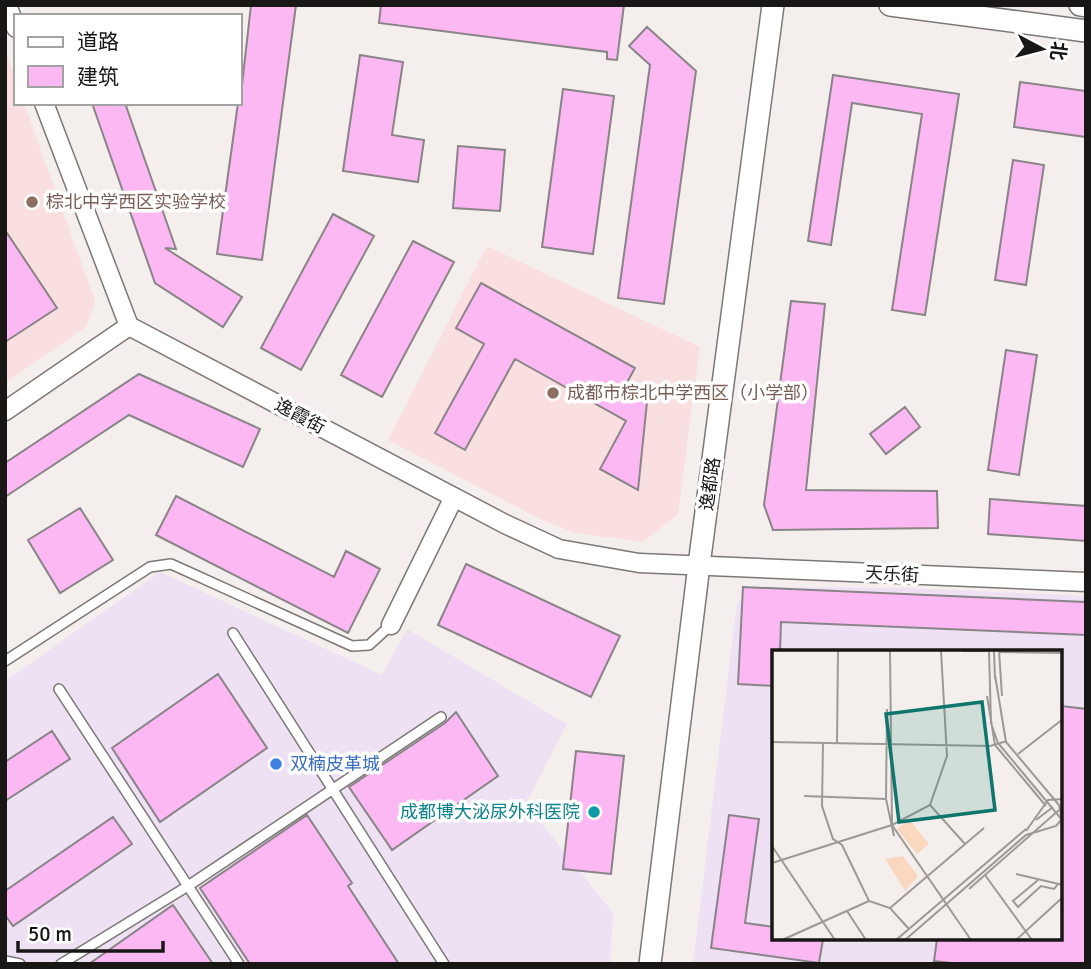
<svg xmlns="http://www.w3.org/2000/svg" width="1091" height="969" font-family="Signika,'Noto Sans SC',sans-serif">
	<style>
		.commercial { fill: #eee1f4; fill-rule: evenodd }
		.education { fill: #fadfe1 }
		.building { fill: #fcb8f2; stroke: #888487; stroke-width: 2 }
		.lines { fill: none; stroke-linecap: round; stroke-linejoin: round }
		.service-casing { stroke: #7c7875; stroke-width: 12 }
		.minor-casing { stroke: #7c7875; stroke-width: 21 }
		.tertiary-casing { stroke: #7c7875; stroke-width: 24 }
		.service { stroke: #fff; stroke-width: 9 }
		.minor { stroke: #fff; stroke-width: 18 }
		.tertiary { stroke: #fff; stroke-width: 21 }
		.education-dot { fill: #8d6e63; stroke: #fff; stroke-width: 2.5 }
		.shop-dot { fill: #3f7fe0; stroke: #fff; stroke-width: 2.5 }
		.culture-dot { fill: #0f9aa8; stroke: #fff; stroke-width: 2.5 }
		.labels { text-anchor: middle; stroke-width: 7; stroke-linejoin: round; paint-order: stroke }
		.education-label { font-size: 18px; fill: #785e54; stroke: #fff; text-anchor: start }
		.street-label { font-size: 18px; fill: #191716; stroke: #fff }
		.shop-label { font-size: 18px; fill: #366cbe; stroke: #fff; text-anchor: start }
		.culture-label { font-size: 18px; fill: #0d838f; stroke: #fff; text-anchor: end }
		.inset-road { fill: none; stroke: #9c9996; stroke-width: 2 }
		.view { fill: #0f766e; fill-opacity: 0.15; stroke: #0f766e; stroke-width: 3.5 }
		.inset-edge { fill: none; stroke: #191716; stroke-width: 3.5 }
	</style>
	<rect width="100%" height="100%" fill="#f4efec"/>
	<path class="commercial" d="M160,572L382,675L407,629L567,724L526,804L613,913L610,964H5V681Z
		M760,587L905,588L1086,596V964H693L737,602ZM774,652H1061V939H774Z"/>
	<path class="education" d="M5,51L16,80V103H24L95,301L87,326L5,383Z
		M487,246L700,347L678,514L643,542L575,533L540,519L388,440Z"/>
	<path class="building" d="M251,5H296L262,260L217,254L238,103H240Z
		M381,5H624L617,60L607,59V52L379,23Z
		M647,27L696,71L664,304L618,298L650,65L629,46Z
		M360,55L403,62L392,135L424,140L418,182L343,171Z
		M833,75L959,94L925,315L892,310L922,114L852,103L831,245L808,241Z
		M1020,82L1086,91V137L1014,127Z
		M563,89L614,96L593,254L542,247Z
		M92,103H125L176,249L165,248L242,297L223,327L155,283Z
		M458,146L505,150L500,211L453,208Z
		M1013,160L1044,165L1026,285L995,280Z
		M333,214L374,236L301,370L261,348Z
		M5,230L57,308L5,342Z
		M413,241L454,262L382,397L341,375Z
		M481,283L635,368L624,388L647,402L638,490L600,469L626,421L515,359L465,450L435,433L484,344L456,328Z
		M791,301L825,304L806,490L937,491L938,528L773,530L764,505Z
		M1006,350L1037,355L1019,475L988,470Z
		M139,374L260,429L243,467L129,415L5,497V463Z
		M905,407L920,427L886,454L870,434Z
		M176,496L334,577L346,551L380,569L348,633L156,535Z
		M990,499L1086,506V541L988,534Z
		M80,508L113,560L60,593L28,540Z
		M466,564L620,636L591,697L438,625Z
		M743,587L1086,602V635L781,622L780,652H774V686L738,684Z
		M218,674L267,748L160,822L112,748Z
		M1061,706L1086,709V964H960L934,961L937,939H1061Z
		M456,712L498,776L392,850L349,787L445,723Z
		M52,731L70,759L5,801V762Z
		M576,751L624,756L611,874L563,869Z
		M307,815L352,883L348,886L399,964H250L200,888Z
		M729,815L759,819L745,923L774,927V939H823L819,963L711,948Z
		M113,817L132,844L13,926L5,915V891Z
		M173,905L213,964H89Z"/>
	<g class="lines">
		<defs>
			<path id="service" d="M233,633L444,964
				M5,661L150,567L171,564L352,646L369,645L391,625
				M59,689L239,964
				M5,961L20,964
				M61,964L188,886L441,717"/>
			<path id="minor" d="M7,5L16,28
				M44,103L129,326L505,524L559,549L639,563L1086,582
				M5,411L129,326
				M391,625L454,497"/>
			<path id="tertiary" d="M890,5L1086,31
				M1080,5L1086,6
				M650,964L699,565L773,5"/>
		</defs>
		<use href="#service" class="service-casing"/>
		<use href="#minor" class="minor-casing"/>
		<use href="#tertiary" class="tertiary-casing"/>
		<use href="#service" class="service"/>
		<use href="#minor" class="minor"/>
		<use href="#tertiary" class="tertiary"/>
	</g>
	<g class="education-dot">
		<circle cx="32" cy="202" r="7"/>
		<circle cx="553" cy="393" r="7"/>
	</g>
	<circle class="shop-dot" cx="276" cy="764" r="7"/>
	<circle class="culture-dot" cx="594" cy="812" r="7"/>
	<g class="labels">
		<g class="education-label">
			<text x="46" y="208">棕北中学西区实验学校</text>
			<text x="567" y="399">成都市棕北中学西区（小学部）</text>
		</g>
		<g class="street-label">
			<text transform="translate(300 416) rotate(28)" y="6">逸霞街</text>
			<text transform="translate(710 484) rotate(-82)" y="6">逸都路</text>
			<text transform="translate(892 574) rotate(3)" y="6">天乐街</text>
		</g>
		<g class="shop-label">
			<text x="290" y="770">双楠皮革城</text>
		</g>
		<g class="culture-label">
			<text x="580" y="818">成都博大泌尿外科医院</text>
		</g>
	</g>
	<g transform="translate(772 650)">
		<rect width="290" height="290" fill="#f4efec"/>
		<path d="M137,169L157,194L145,204L125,179ZM131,206L146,226L133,241L113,209Z" fill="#fad8bf"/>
		<path class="inset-road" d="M118,1L120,175L199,290M190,1H215M217,1L219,73L226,93L291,171M222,1L223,29M227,1L230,46M226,2L291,3M215,46L223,95L274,156M115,59L114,149L122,186M0,92L218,96L235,91M51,93L50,156L61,189L70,195L97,251L118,258L137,279M65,93L66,1M246,104L291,69M32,146L114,149M158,155L193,194M264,170L281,157M254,181L276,150L291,149M0,196L63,290M0,213L120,175L158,155L175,106L169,1M244,224L291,235M213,225L260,290M266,230L241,251L246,257L269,236L282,239L286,234M197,239L287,160M118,258L212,178M75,261L94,290M10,290L97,251M124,290L254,179M133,290L254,185L284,176L290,169L287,155L234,92L223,25M244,290L291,247"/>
		<path class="view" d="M210,52L223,160L127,172L114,64Z"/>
		<rect width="290" height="290" class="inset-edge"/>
	</g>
	<rect width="1091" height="969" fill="none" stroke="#191716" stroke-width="14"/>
	<rect x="14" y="14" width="228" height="91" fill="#ffffff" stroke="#a3a2a2" stroke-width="2"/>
	<rect x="28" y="37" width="35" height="10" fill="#ffffff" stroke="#a3a2a2" stroke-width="2"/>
	<text x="77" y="49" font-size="21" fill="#191716">道路</text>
	<rect x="28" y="66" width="35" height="21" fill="#fcb8f2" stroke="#a3a2a2" stroke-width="2"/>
	<text x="77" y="84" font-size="21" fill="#191716">建筑</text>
	<g transform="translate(1042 49) rotate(97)" stroke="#ffffff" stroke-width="5" paint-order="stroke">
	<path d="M0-5L12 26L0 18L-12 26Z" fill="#191716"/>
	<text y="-10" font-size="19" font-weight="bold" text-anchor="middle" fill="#191716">北</text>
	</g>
	<path d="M18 941v10h145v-10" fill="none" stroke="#191716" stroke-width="3.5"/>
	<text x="28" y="941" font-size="21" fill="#191716" stroke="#ffffff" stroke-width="5" paint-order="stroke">50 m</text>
</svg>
